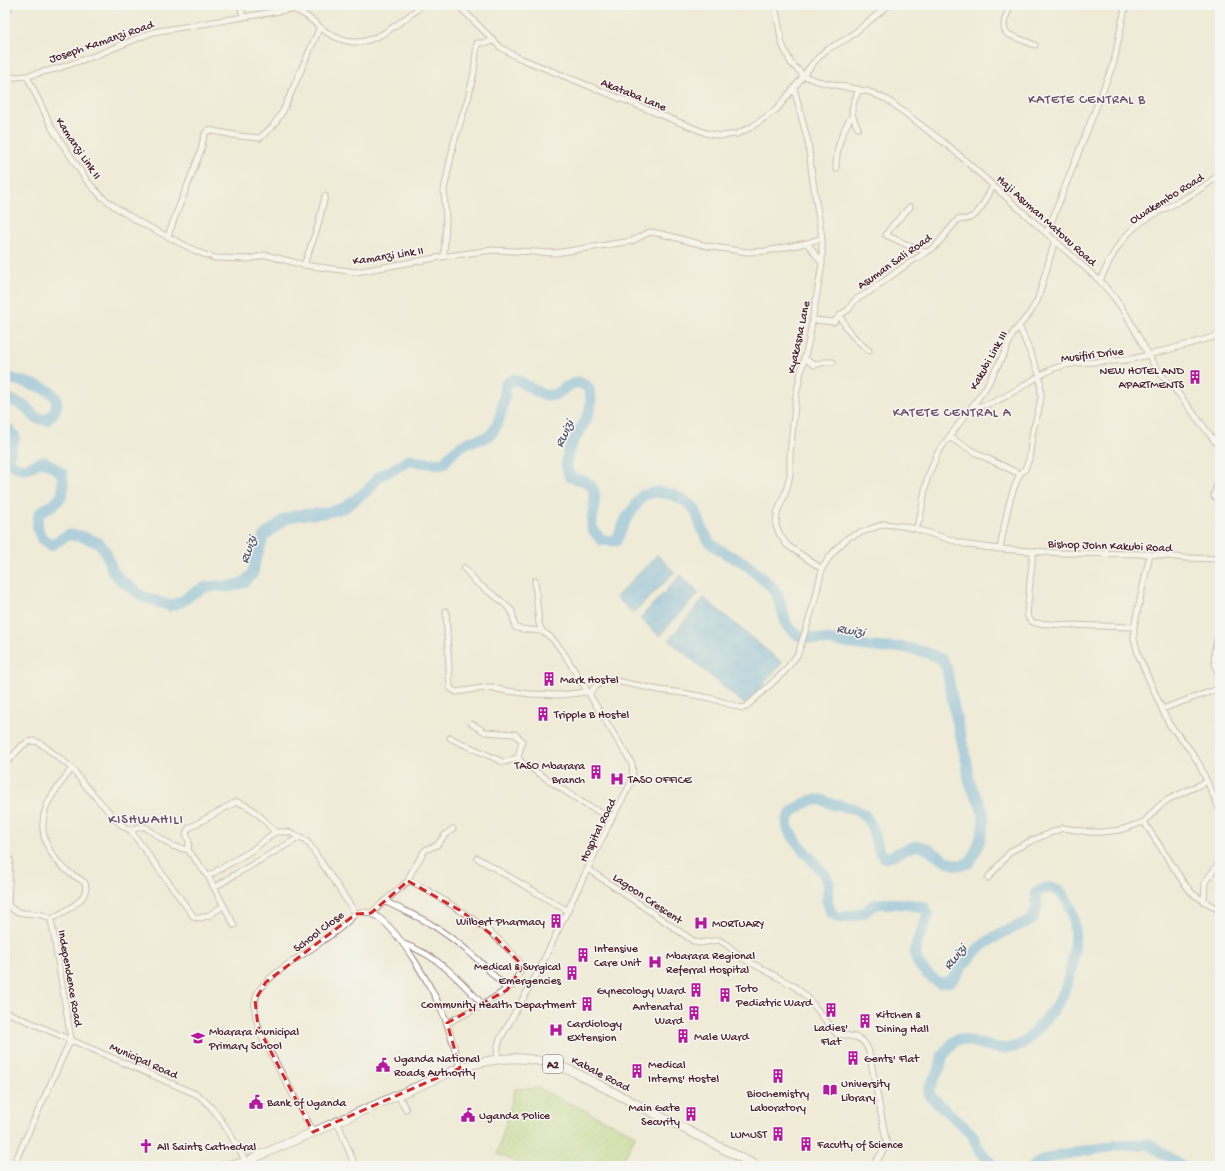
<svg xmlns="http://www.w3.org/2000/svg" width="1225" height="1171" font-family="'Gochi Hand',sans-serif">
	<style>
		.grass { fill: url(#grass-dots); stroke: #7e7b56 }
		.water { fill: url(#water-ripples); stroke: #586885 }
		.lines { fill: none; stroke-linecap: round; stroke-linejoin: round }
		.river { stroke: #67b0df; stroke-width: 11 }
		.street-casing { stroke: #9c8581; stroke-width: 7 }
		.primary-casing { stroke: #9c8581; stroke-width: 10 }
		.street { stroke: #fff; stroke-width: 5 }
		.primary { stroke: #fff; stroke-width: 8 }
		.marked { fill: none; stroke: #d62828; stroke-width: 3; stroke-dasharray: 8 5; stroke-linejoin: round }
		.labels { text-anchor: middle; stroke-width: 3; stroke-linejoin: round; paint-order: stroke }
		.shield { fill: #f6f6f2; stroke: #7e6067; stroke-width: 1 }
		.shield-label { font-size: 11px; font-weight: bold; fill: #4a1f2b }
		.street-label { font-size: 12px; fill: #4a1f2b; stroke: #f6f6f2 }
		.poi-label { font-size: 12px; fill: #4a1f2b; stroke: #f6f6f2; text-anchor: start }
		.neighbourhood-label { font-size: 13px; letter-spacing: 1px; fill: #6d4d68; stroke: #f6f6f2 }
		.water-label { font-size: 13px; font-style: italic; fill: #54526a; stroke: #f6f6f2 }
		.quarter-label { font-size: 14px; letter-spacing: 1px; fill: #6d4d68; stroke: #f6f6f2 }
	</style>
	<defs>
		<pattern id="grass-dots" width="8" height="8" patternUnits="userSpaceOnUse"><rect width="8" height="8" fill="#b2d780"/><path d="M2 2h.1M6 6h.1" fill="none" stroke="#9bb86f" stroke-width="1.8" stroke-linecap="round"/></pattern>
		<pattern id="water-ripples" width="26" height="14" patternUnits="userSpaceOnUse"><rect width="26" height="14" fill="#67b0df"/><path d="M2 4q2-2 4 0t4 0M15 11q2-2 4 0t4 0" fill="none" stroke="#578fb5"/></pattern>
	</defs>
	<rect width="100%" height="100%" fill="#f6f6f2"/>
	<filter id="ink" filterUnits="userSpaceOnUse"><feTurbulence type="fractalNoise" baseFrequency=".025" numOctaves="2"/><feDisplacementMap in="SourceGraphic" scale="8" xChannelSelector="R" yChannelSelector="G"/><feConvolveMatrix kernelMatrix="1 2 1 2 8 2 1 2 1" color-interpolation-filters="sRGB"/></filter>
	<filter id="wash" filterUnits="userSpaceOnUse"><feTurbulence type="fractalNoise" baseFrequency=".012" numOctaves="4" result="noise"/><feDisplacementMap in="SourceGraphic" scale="16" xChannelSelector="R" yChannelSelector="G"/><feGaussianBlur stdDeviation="0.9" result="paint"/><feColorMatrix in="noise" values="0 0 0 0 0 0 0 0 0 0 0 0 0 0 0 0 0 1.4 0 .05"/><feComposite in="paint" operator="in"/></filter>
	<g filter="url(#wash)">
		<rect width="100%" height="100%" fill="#efebd7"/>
		<path class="grass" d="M538,1088L636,1135L620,1166H526L497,1154L515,1089Z"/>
		<path class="water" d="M657,555L675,572L633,614L616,597Z
			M681,575L699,593L659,636L640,618Z
			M704,598L782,663L745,705L669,640Z"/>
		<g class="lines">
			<path class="river" d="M5,377C25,383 79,389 47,420L36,418L26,407L5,397
				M5,428L10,430L15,437L8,458L9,463C31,475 24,466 44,461L62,473C63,481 65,491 60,498C55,506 48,506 42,511C35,517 37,530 41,537C43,540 48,542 51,545L68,535L81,536L99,543L105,550L113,572L121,580L142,596L170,606L183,601L193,593L206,587L217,586L229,587L245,582L253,573L255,561L264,536L285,519L297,515L324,513L344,508L369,489L379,476L400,466L410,459L419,462L443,464C451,454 457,447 469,442C475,440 485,439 490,435C501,425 504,399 506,384L515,379L543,395H555L568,386L578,382L588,387C589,391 591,395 591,399C593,426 555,448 570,477C574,478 580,479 585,481C603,490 590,511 592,527C593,531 598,536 601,540L616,541L626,519L643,495L656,492L671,494L685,501L695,509L702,529L710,543L726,554L743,562L770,585L777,594L787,626L798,635L817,639L834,641L865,646L886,648L903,647L925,652L942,659L947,669C951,699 959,730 966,759C968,766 968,773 969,780C973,794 984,806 984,820C984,831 976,854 969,863C966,864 961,865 957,865C943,863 931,846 917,846C909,846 895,856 885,858L879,851L872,827L864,814L852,808L834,805L822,800H812L803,804L792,812L787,821L788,829L799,845L825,875L829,884L827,901L831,913L840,918C849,917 857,915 865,912C868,910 869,908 872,906C883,900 913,905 925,907L928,915C915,950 904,959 939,983L951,981C959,972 966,960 975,952C987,939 1015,926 1032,920L1037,907L1036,893C1040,891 1044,888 1047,888C1052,887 1058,890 1061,893C1082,913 1075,964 1065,989C1060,1004 1049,1015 1039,1026C1032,1035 1025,1044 1014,1047C995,1053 976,1039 957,1039L949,1047L942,1057L940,1067L929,1088V1095L972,1134L977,1146L986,1158L995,1166
				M1034,1166L1043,1160L1059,1155L1121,1145L1149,1144L1182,1166"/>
		</g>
	</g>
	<g filter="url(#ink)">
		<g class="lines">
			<defs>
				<path id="street" d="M240,5L243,16
					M458,5L500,47L517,57L706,133L720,136L737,134L753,126L776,110L794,88L814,62L826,50L848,38L889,5
					M775,5L782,44L791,63L804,76L817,81L870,92L888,100L951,148L1100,281L1114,297L1126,314L1153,363L1163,377L1178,393L1220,448
					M1011,5C1007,14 1000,26 1007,34L1035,45
					M5,16L11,5
					M27,76L52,128L87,181L102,197L118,209L141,223L200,253L215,258L249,259L266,255L304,265L356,272L441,257L492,250L555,253L632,241L650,232L662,234L707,246L747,252L766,251L807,243L822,238
					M5,78L27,76L59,68L97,55L153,32L292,9C307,13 316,25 328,33C334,37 346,42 354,42C377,44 405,18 423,5
					M794,88L808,142L812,175L822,238V264L809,340L801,372L796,396L790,454V475L786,491L777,513L776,526L780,535L787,545L822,569
					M858,128C848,110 852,107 859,89
					M836,169C836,150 841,132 852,116
					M910,207L892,226L886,235L910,246L926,252
					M1047,233L1114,62C1118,43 1121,24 1126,5
					M168,236C178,208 190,180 200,153C204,144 201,137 208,130L239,136L260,138L273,126L283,111L320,27
					M807,243L822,263
					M444,256L446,221L444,190L454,142L469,95L474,72L477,43H483L494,41
					M304,265L317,229L325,196
					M1100,281C1109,261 1118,242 1134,228C1152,212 1176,205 1195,192C1204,187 1212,180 1220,174
					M840,315C848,334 855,338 869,351
					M813,320L834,322L840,315L848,310L855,300L869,292L906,265L935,247L958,219C978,223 985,200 993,186
					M1019,326L1040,376L1041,397L1038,413L1033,430L1029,459L1025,469L1020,474
					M804,358L814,365L825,362H833
					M973,406C994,410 1034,376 1055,368C1078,360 1102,363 1125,360C1134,359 1143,356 1152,354C1175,348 1197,342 1220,335
					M949,437L980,455L1020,474C1008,498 1005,523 1000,549
					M1214,496L1220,473
					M916,529L920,518L927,479L938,452L985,389L1005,352L1013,333L1030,313L1038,299L1055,240
					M1033,551L1027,614C1028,619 1030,621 1035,623L1067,625L1134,627
					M1150,554L1134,627V639L1139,657L1162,709L1169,724L1191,751L1199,764L1220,810
					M464,568L477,583L499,599L512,611L515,627C524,632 534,628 543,632C551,636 558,645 563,652L628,757L632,764L633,775L630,785L612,818L537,974L500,1039L498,1046L497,1058
					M535,581L539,624L542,631
					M446,611L450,688L456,692L490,687L501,690L531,694L561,695L587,692
					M1220,631C1215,648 1210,659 1220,676
					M589,694L595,687L607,679L659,690L683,693L710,698L742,708L746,707L784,672L798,654L815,600L822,569L828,559L838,547L849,537L884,524L902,526L916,529L968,545L1000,549L1062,553L1150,554L1184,558L1220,559
					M1162,709L1215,690L1220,686
					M472,724L485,732L515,734L522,741L518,758L520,761L586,805L612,818
					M450,738L503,762C507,763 513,758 518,758
					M9,760L22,746L28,742L35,741L40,743L72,768L83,783L120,824L131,831L194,917C204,921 215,911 223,906
					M1144,822L1167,857L1183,882L1193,894L1220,911
					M131,831L138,827H145L172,846L188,850L208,876
					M188,850L189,842L186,833L189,828L236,802C252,805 264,820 275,832
					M477,858L568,911
					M10,860L8,904C16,919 38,909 51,919L71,1039L13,1166
					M588,869L695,942L700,943L719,940L727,945L744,959L794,986L807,997L836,1033C852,1039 862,1032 869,1052L887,1145L873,1166
					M988,878L1011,851L1033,840L1063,828L1089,832H1103L1120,830L1144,822L1159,806L1169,799L1206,782
					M408,881L411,873L425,850L437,845L445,835L453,829
					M214,888L236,874L300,837
					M385,901C399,909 415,915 429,923C458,941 485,964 507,990
					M1204,902L1205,882L1220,862
					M371,913L408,881L415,883C454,906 495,929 523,966L513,985L483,1005L447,1023
					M51,919C63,912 91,900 85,883C80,878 73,876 67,871C48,854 37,833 46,807C51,794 64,780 72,768
					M234,925L208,876L251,851L275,832H289L304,839L309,844L356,914
					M404,944C437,955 460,980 483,1005
					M5,1013L11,1014L198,1095C220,1112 232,1138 246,1162
					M398,1095L406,1109
					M337,1121L355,1166
					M313,1132L263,1039C258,1027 251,1007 257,994C268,973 306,954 325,939C334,933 342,927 349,920C351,919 353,915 355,914C359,911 366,912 370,913C396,921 439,998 447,1024C452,1038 456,1053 460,1068
					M254,1158L258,1166
					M5,1165L6,1166"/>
				<path id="primary" d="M223,1166L243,1163
					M238,1166L254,1158L460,1068C502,1055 532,1054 572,1071L757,1166"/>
			</defs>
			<use href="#street" class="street-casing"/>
			<use href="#primary" class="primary-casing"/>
			<use href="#street" class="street"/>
			<use href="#primary" class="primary"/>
		</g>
	</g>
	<path d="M0 0H1225V1171H0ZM408,881L461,911L496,938L523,966L507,990L447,1023L460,1068L313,1132L258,1027L255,1000L266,982L356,914L371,913Z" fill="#efebd7" fill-opacity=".55" fill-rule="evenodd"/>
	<path class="marked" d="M408,881L461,911L496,938L523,966L507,990L447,1023L460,1068L313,1132L258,1027L255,1000L266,982L356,914L371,913Z"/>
	<defs>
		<symbol id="building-bare" viewBox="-9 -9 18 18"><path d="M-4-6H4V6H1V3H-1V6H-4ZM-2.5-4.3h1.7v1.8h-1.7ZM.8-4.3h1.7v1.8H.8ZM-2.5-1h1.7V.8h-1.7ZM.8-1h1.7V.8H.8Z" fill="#b5179e" stroke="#f6f6f2" stroke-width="2.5" paint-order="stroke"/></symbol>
		<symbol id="hospital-bare" viewBox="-9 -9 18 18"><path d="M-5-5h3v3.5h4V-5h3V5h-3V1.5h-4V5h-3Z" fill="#b5179e" stroke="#f6f6f2" stroke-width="2.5" paint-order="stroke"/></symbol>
		<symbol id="school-bare" viewBox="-9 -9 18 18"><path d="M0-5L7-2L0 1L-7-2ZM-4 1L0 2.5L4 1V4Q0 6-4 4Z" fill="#b5179e" stroke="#f6f6f2" stroke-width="2.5" paint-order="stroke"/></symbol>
		<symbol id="civic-bare" viewBox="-9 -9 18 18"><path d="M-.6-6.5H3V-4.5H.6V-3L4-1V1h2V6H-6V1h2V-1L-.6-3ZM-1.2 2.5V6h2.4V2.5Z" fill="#b5179e" stroke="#f6f6f2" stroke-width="2.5" paint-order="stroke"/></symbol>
		<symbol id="library-bare" viewBox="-9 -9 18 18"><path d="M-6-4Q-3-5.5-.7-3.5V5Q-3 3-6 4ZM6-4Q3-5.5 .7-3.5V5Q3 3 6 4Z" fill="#b5179e" stroke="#f6f6f2" stroke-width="2.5" paint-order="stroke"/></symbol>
		<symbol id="church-bare" viewBox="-9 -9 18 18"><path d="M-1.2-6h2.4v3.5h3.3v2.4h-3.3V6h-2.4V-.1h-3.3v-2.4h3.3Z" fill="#b5179e" stroke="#f6f6f2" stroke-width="2.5" paint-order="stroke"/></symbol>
	</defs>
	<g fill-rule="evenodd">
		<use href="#building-bare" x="1185" y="367" width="20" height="20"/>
		<use href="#building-bare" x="539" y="669" width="20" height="20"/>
		<use href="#building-bare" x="533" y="704" width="20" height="20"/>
		<use href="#building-bare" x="586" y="762" width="20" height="20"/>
		<use href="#hospital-bare" x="607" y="769" width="20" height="20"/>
		<use href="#building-bare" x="546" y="911" width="20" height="20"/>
		<use href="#hospital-bare" x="691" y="913" width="20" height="20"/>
		<use href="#building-bare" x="573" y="945" width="20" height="20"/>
		<use href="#hospital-bare" x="645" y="952" width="20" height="20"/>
		<use href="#building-bare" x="562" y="963" width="20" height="20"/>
		<use href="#building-bare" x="686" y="980" width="20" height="20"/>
		<use href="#building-bare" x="715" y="985" width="20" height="20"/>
		<use href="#building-bare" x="577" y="994" width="20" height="20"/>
		<use href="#building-bare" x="821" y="1000" width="20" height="20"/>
		<use href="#building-bare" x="684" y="1003" width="20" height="20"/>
		<use href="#building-bare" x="855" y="1011" width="20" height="20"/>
		<use href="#hospital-bare" x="546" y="1020" width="20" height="20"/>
		<use href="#building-bare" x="673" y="1026" width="20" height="20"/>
		<use href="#school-bare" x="188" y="1028" width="20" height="20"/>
		<use href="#building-bare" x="843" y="1048" width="20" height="20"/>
		<use href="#civic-bare" x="373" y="1055" width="20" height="20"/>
		<use href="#building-bare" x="627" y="1061" width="20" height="20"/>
		<use href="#building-bare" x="768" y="1066" width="20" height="20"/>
		<use href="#library-bare" x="820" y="1080" width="20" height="20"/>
		<use href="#civic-bare" x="246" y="1092" width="20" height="20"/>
		<use href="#building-bare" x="681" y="1104" width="20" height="20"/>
		<use href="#civic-bare" x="458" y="1105" width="20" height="20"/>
		<use href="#building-bare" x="768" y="1124" width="20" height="20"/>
		<use href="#building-bare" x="796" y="1134" width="20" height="20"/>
		<use href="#church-bare" x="136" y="1136" width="20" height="20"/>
	</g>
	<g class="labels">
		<rect class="shield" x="543" y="1055" width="20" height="18" rx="3"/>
		<g class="shield-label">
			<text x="553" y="1068">A2</text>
		</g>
		<g class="street-label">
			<text transform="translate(101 41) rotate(-19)" y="4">Joseph Kamanzi Road</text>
			<text transform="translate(634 94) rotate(22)" y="4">Akataba Lane</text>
			<text transform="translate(79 148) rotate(56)" y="4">Kamanzi Link II</text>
			<text transform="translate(1166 198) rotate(-32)" y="4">Owakembo Road</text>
			<text transform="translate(1047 220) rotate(42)" y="4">Haji Asuman Matovu Road</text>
			<text transform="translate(388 255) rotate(-9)" y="4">Kamanzi Link II</text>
			<text transform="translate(894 261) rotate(-35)" y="4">Asuman Sali Road</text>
			<text transform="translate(798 337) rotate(-78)" y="4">Kyakasna Lane</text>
			<text transform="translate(1092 354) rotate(-7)" y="4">Musifiri Drive</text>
			<text transform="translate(988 360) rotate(-61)" y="4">Kakubi Link III</text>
			<text transform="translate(1110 545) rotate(2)" y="4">Bishop John Kakubi Road</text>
			<text transform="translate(597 830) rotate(-64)" y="4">Hospital Road</text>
			<text transform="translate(648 898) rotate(34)" y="4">Lagoon Crescent</text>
			<text transform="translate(318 931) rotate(-37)" y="4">School Close</text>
			<text transform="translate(71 978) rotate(80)" y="4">Independence Road</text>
			<text transform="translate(144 1060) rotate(24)" y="4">Municipal Road</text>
			<text transform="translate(601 1073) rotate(27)" y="4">Kabale Road</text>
		</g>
		<g class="poi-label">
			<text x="1184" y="374" text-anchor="end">NEW HOTEL AND<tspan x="1184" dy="14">APARTMENTS</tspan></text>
			<text x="560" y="683">Mark Hostel</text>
			<text x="554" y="718">Tripple B Hostel</text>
			<text x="585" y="769" text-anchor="end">TASO Mbarara<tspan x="585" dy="14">Branch</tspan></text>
			<text x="628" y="783">TASO OFFICE</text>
			<text x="545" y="925" text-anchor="end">Wilbert Pharmacy</text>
			<text x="712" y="927">MORTUARY</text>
			<text x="594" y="952">Intensive<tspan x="594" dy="14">Care Unit</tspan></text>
			<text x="666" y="959">Mbarara Regional<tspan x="666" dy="14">Referral Hospital</tspan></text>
			<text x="561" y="970" text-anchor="end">Medical &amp; Surgical<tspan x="561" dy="14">Emergencies</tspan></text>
			<text x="736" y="992">Toto<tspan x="736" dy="14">Pediatric Ward</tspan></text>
			<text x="685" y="994" text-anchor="end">Gynecology Ward</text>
			<text x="576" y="1008" text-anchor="end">Community Health Department</text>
			<text x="683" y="1010" text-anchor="end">Antenatal<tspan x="683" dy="14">Ward</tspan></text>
			<text x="876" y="1018">Kitchen &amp;<tspan x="876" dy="14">Dining Hall</tspan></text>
			<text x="567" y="1027">Cardiology<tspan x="567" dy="14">Extension</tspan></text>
			<text x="831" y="1031" text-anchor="middle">Ladies'<tspan x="831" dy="14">Flat</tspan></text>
			<text x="209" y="1035">Mbarara Municipal<tspan x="209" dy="14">Primary School</tspan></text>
			<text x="694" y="1040">Male Ward</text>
			<text x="394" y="1062">Uganda National<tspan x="394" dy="14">Roads Authority</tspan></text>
			<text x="864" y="1062">Gents' Flat</text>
			<text x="648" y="1068">Medical<tspan x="648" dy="14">Interns' Hostel</tspan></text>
			<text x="841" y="1087">University<tspan x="841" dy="14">Library</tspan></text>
			<text x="778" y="1097" text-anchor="middle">Biochemistry<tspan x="778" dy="14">Laboratory</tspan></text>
			<text x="267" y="1106">Bank of Uganda</text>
			<text x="680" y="1111" text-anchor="end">Main Gate<tspan x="680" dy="14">Security</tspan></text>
			<text x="479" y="1119">Uganda Police</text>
			<text x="767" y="1138" text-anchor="end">LUMUST</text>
			<text x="817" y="1148">Faculty of Science</text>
			<text x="157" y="1150">All Saints Cathedral</text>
		</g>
		<g class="neighbourhood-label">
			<text x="1087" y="103">KATETE CENTRAL B</text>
			<text x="952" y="416">KATETE CENTRAL A</text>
		</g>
		<g class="water-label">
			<text transform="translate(563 433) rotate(-65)" y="5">Rwizi</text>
			<text transform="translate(247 549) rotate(-71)" y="5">Rwizi</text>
			<text transform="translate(851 629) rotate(9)" y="5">Rwizi</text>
			<text transform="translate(954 956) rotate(-50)" y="5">Rwizi</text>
		</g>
		<g class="quarter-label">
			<text x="146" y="823">KISHWAHILI</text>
		</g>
	</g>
	<rect width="1225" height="1171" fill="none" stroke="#f6f6f2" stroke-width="20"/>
</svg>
